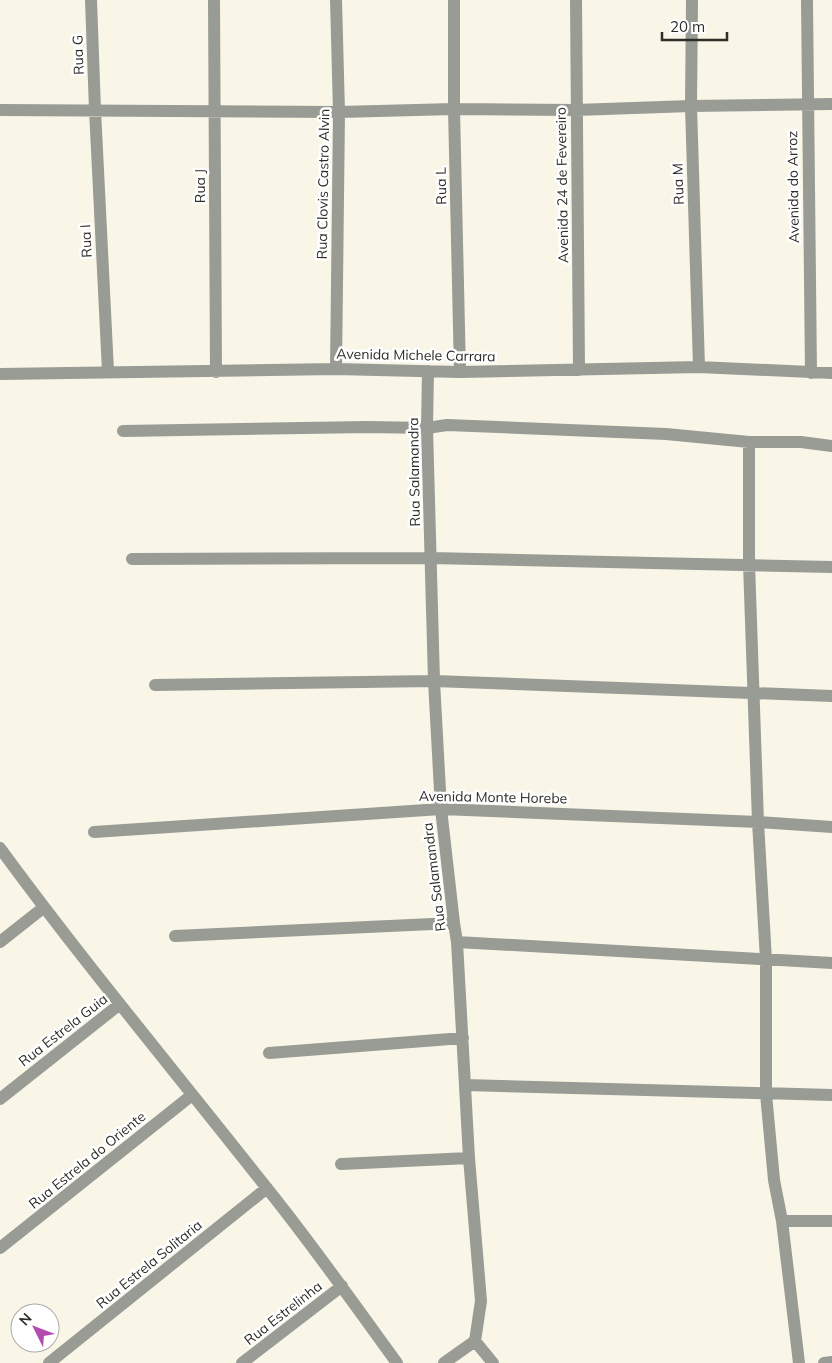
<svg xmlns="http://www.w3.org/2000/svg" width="832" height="1363" font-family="Mulish,sans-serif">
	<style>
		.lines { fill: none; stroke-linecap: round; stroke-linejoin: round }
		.street { stroke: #999b95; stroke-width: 12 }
		.labels { text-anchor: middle; stroke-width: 5; stroke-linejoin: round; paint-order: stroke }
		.street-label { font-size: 14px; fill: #2e2d28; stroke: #fff }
	</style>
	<rect width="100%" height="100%" fill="#f9f6e8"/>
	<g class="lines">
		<path class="street" d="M91,0L95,110L108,371
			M214,0L216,372
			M454,0V109L460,372
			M576,0L579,370
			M692,0L691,106L699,367
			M807,0L811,373
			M0,110L339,112L454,109L576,110L691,106L832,104
			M336,369L339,112L336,0
			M428,371L427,428L434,681L441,809L454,923L457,942L469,1158L481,1301L475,1341L444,1363
			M0,374L336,369L460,372L699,367L832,373
			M123,431L367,427L427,428L447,425L666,434L749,442H801L832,446
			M749,442V564L758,822L766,960V1094L774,1180L782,1221L799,1363
			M132,559L431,558L832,567
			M155,685L434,681L832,696
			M94,832L441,809L758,822L832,827
			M0,848C85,964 177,1074 266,1187C312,1244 354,1304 397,1363
			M175,936L454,923
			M0,942L43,908
			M457,942L832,963
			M269,1053L463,1038
			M465,1085L832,1095
			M0,1099L120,1004
			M341,1164L469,1158
			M782,1221H832
			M0,1248L192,1095
			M475,1341L493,1363
			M49,1363L267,1188
			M242,1363L342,1286
			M824,1363L832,1362"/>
	</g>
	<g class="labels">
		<g class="street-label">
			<text transform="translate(78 55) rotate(-92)" y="5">Rua G</text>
			<text transform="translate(323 184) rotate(-89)" y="5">Rua Clovis Castro Alvin</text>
			<text transform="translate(678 184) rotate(-92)" y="5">Rua M</text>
			<text transform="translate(562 185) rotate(-91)" y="5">Avenida 24 de Fevereiro</text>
			<text transform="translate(200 186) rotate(-90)" y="5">Rua J</text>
			<text transform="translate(441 186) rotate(-91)" y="5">Rua L</text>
			<text transform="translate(793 187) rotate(-91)" y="5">Avenida do Arroz</text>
			<text transform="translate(86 241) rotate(-93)" y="5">Rua I</text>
			<text transform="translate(416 355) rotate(1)" y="5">Avenida Michele Carrara</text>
			<text transform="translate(414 472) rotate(-91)" y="5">Rua Salamandra</text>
			<text transform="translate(493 797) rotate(1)" y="5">Avenida Monte Horebe</text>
			<text transform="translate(434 877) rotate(-97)" y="5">Rua Salamandra</text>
			<text transform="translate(63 1030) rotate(-38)" y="5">Rua Estrela Guia</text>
			<text transform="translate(87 1160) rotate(-39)" y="5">Rua Estrela do Oriente</text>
			<text transform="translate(149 1264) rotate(-39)" y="5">Rua Estrela Solitaria</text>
			<text transform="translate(283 1313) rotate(-38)" y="5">Rua Estrelinha</text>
		</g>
	</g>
	<g transform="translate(35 1328) rotate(312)"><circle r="24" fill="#ffffff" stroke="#ababa9"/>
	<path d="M0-4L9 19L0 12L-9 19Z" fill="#b34caf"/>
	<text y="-8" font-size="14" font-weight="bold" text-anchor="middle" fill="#2e2d28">N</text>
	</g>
	<path d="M662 32v8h65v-8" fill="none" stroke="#2e2d28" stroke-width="2.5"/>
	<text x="670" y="32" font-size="15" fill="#2e2d28" stroke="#ffffff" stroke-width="4" paint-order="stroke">20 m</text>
</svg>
